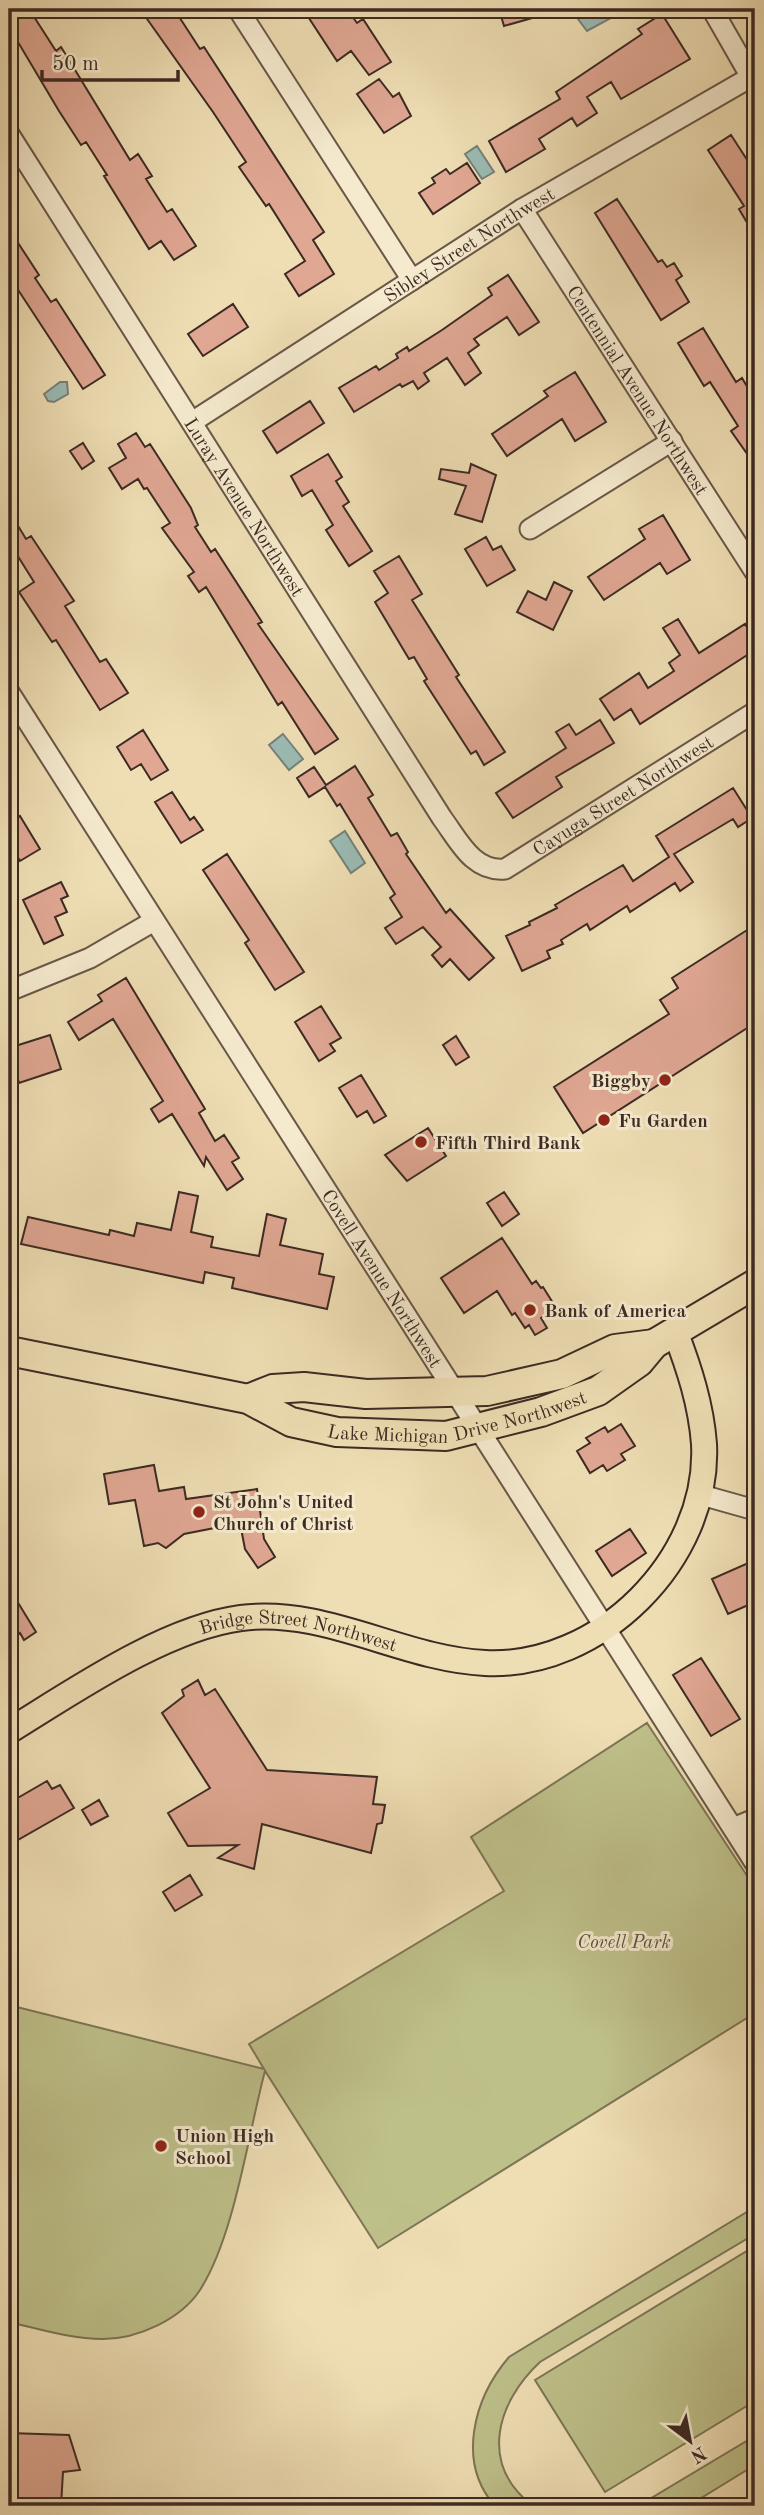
<svg xmlns="http://www.w3.org/2000/svg" width="764" height="2515" font-family="'Old Standard TT',serif">
	<style>
		.green { fill: #bec08a; stroke: #7d7556; stroke-width: 2 }
		.water { fill: #9bbbb4; stroke: #75817a; stroke-width: 2 }
		.building { fill: #e0a793; stroke: #3c2a23; stroke-width: 2 }
		.lines { fill: none; stroke-linecap: round; stroke-linejoin: round }
		.minor-casing { stroke: #695747; stroke-width: 23 }
		.major-casing { stroke: #3c2a23; stroke-width: 28 }
		.highway-casing { stroke: #3c2a23; stroke-width: 32 }
		.minor { stroke: #f5eace; stroke-width: 19 }
		.major { stroke: #efdeb4; stroke-width: 24 }
		.highway { stroke: #efdeb4; stroke-width: 28 }
		.poi-dot { fill: #8f2418; stroke: #f5eace; stroke-width: 2.5 }
		.labels { text-anchor: middle; stroke-width: 6; stroke-linejoin: round; paint-order: stroke }
		.street-label { font-size: 19px; fill: #3c2a23; stroke: #f5eace }
		.poi-label { font-size: 19px; font-weight: bold; fill: #3c2a23; stroke: #f5eace; text-anchor: start }
		.park-label { font-size: 19px; font-style: italic; fill: #5c503d; stroke: #f5eace }
	</style>
	<rect width="100%" height="100%" fill="#efdeb4"/>
	<filter id="stains"><feTurbulence type="fractalNoise" baseFrequency=".00286" numOctaves="4"/><feColorMatrix values="0 0 0 0 .2 0 0 0 0 .09 0 0 0 0 .02 0 0 0 .5 -.17"/></filter>
	<radialGradient id="worn" r=".72"><stop offset=".6" stop-color="#630" stop-opacity="0"/><stop offset="1" stop-color="#630" stop-opacity=".3"/></radialGradient>
	<path class="green" d="M647,1723L755,1888V2013L378,2248L265,2071C248,2134 235,2235 200,2290C181,2319 138,2339 103,2339C72,2339 39,2329 9,2322V2005L264,2069L249,2044L504,1891L471,1837Z
		M755,2207V2234L540,2362C497,2402 478,2464 533,2506H495C456,2462 474,2398 509,2357Z
		M755,2246V2401L605,2492L535,2380Z
		M755,2436V2465L688,2506H638Z"/>
	<path class="water" d="M594,9H608L613,17L587,31L578,19Z
		M477,146L494,172L482,179L465,154Z
		M60,382H67L68,394L54,402L48,401L44,394Z
		M283,734L303,759L289,770L269,745Z
		M345,831L365,863L351,873L330,841Z"/>
	<path class="building" d="M15,9H29L56,51L61,47L130,160L138,154L152,176L146,179L167,212L172,209L196,246L174,260L161,241L149,249L104,176L107,175L86,142L81,145L59,111L9,27V13Z
		M140,9H174L200,49L204,47L324,232L313,240L334,274L299,296L285,274L305,261L269,204L266,206L239,167L246,162L213,112Z
		M303,9H347L357,23L363,19L391,62L369,75L351,51L337,61Z
		M499,9H550V13L504,26Z
		M662,14L690,59L621,99L611,82L587,97L597,113L577,126L572,118L539,139L545,149L506,172L489,141L560,99L556,92L642,34L638,29Z
		M379,79L393,97L399,93L411,116L384,133L357,94Z
		M731,135L755,172V236L739,209L744,206L708,150Z
		M467,163L480,183L433,214L419,193L435,183L432,178L446,169L450,174Z
		M617,199L658,262L662,260L667,267L674,263L682,276L676,280L689,302L661,320L595,213Z
		M9,229L39,275L35,278L51,302L56,299L105,375L83,389L9,276Z
		M508,275L539,322L519,335L507,317L474,339L479,345L468,353L481,373L465,385L447,358L424,373L429,381L418,389L413,381L402,387L400,384L354,412L339,388L376,366L379,370L398,358L396,354L407,347L409,351L442,330L492,295L488,288Z
		M233,304L248,327L203,356L188,334Z
		M703,328L736,382L742,378L755,400V465L731,431L738,426L710,382L704,386L678,343Z
		M575,372L606,422L575,441L562,419L507,456L492,434L548,396L544,391Z
		M310,401L324,423L277,453L263,431Z
		M136,433L145,447L150,444L191,508L198,525L195,527L211,552L215,549L262,622L258,624L338,739L315,754L282,702L278,705L206,587L199,592L188,576L194,572L162,528L170,523L147,488L144,489L138,479L122,489L109,468L126,458L118,444Z
		M83,443L94,461L82,469L70,451Z
		M328,454L342,477L336,481L349,502L343,506L372,551L349,566L326,530L333,525L312,490L302,496L291,476Z
		M471,464L496,475L482,522L455,514L466,486L439,479L441,469L469,473Z
		M9,511L26,539L31,536L74,601L65,606L100,662L106,659L128,693L100,710L56,640L52,642L19,592L34,582L9,542Z
		M663,515L690,560L667,574L660,563L604,600L588,577L645,539L639,529Z
		M486,537L493,550L501,546L515,570L487,586L465,549Z
		M399,556L422,594L412,600L459,675L456,677L505,752L484,765L476,751L471,754L424,681L427,679L414,657L409,659L375,602L388,593L374,571Z
		M554,582L572,591L553,630L517,612L528,591L546,600Z
		M678,619L699,653L745,624L755,640V650L640,724L631,709L614,720L600,699L639,673L648,688L674,671L669,663L680,655L663,628Z
		M600,720L614,743L556,777L562,787L513,818L496,793L566,748L556,732L569,724L576,735Z
		M143,730L168,770L151,780L141,764L131,770L117,747Z
		M355,766L373,795L368,798L391,836L397,833L408,852L406,854L446,913L450,909L494,958L469,980L450,959L442,967L432,955L441,947L423,927L396,944L385,928L402,917L390,898L395,894L340,804L337,806L325,787L309,797L297,778L314,767L326,785Z
		M733,788L752,818L738,827L733,819L674,854L693,882L680,891L675,883L630,912L627,906L590,930L587,924L561,940L563,944L547,951L550,958L522,971L506,936L530,925L529,922L557,908L555,905L623,865L633,881L669,857L656,836Z
		M172,792L190,820L194,817L203,830L181,843L155,802Z
		M20,816L40,849L20,861L9,843V823Z
		M227,854L304,972L275,990L245,943L249,940L203,870Z
		M61,882L68,896L61,899L67,912L55,917L63,935L44,944L23,900Z
		M755,925V1023L583,1133L554,1087L669,1014L660,1000L678,988L672,978Z
		M126,978L205,1109L199,1113L215,1141L224,1135L239,1158L232,1162L243,1179L227,1190L206,1157L204,1166L172,1114L159,1122L151,1109L163,1101L113,1019L79,1040L68,1022L102,1001L98,995Z
		M321,1006L341,1038L330,1044L335,1051L319,1061L295,1022Z
		M50,1035L61,1069L19,1083L9,1048Z
		M456,1036L469,1057L456,1065L443,1045Z
		M361,1075L386,1116L374,1123L367,1111L357,1117L339,1088Z
		M428,1128L446,1156L407,1181L385,1155Z
		M179,1192L198,1196L191,1232L213,1237L211,1247L259,1256L267,1214L286,1219L280,1245L323,1254L319,1274L334,1277L327,1309L232,1288L234,1278L205,1272L203,1283L21,1244L28,1217L109,1235L110,1230L134,1236L137,1223L171,1230Z
		M504,1192L519,1214L502,1226L487,1203Z
		M502,1238L532,1284L536,1281L541,1288L543,1287L553,1303L548,1306L552,1311L541,1318L547,1328L535,1335L529,1325L525,1328L515,1313L512,1315L497,1291L464,1313L441,1278Z
		M621,1424L635,1446L621,1454L625,1460L607,1471L603,1465L590,1473L577,1451L590,1443L586,1438L605,1427L608,1432Z
		M154,1465L159,1491L184,1487L186,1499L257,1489L264,1539L275,1557L258,1568L245,1549L240,1523L184,1534L166,1548L158,1543L144,1546L135,1500L109,1504L104,1474Z
		M630,1529L646,1553L612,1576L596,1551Z
		M755,1560V1602L728,1614L712,1579Z
		M9,1588L36,1632L24,1640L20,1633L9,1640Z
		M701,1658L740,1719L711,1736L673,1675Z
		M198,1680L205,1695L215,1689L267,1770L377,1777L373,1804L385,1805L382,1823L377,1824L371,1853L262,1824L254,1869L218,1858L238,1845L188,1846L168,1813L210,1788L162,1713L184,1696L182,1690Z
		M47,1781L52,1789L60,1785L74,1808L9,1845V1803Z
		M99,1800L108,1816L91,1825L82,1810Z
		M190,1875L202,1895L175,1911L163,1892Z
		M9,2433L69,2435L80,2470L63,2472L61,2506H9Z"/>
	<g class="lines">
		<defs>
			<g id="minor">
				<path d="M238,9L412,280"/>
				<path d="M712,9L755,84"/>
				<path id="s1" d="M9,134L442,818C459,841 473,872 505,869L755,712"/>
				<path id="s2" d="M522,209L755,572"/>
				<path id="s3" d="M192,422L522,209L751,77"/>
				<path d="M530,529L672,441"/>
				<path id="s4" d="M9,692L755,1863"/>
				<path d="M9,991L90,958L154,921"/>
				<path d="M698,1494L755,1510"/>
				<path d="M733,1828L755,1819"/>
			</g>
			<g id="major">
				<path id="s5" d="M9,1731C74,1691 165,1628 241,1618C325,1607 402,1659 485,1663C599,1669 710,1559 704,1444C701,1404 689,1368 675,1331"/>
			</g>
			<g id="highway">
				<path id="s6" d="M9,1351L248,1399L291,1422L337,1432L446,1436L541,1412L598,1391L639,1362L654,1344L755,1284"/>
				<path d="M248,1399L273,1389L304,1387L366,1394L487,1391L562,1374L615,1349L654,1344"/>
			</g>
		</defs>
		<use href="#minor" class="minor-casing"/>
		<use href="#major" class="major-casing"/>
		<use href="#highway" class="highway-casing"/>
		<use href="#minor" class="minor"/>
		<use href="#major" class="major"/>
		<use href="#highway" class="highway"/>
	</g>
	<g class="poi-dot">
		<circle cx="665" cy="1080" r="7"/>
		<circle cx="604" cy="1120" r="7"/>
		<circle cx="421" cy="1142" r="7"/>
		<circle cx="530" cy="1310" r="7"/>
		<circle cx="199" cy="1512" r="7"/>
		<circle cx="161" cy="2146" r="7"/>
	</g>
	<g class="labels">
		<g class="street-label">
			<text dy="7" stroke="none"><textPath href="#s3" startOffset="329">Sibley Street Northwest</textPath></text>
			<text dy="7" stroke="none"><textPath href="#s2" startOffset="215">Centennial Avenue Northwest</textPath></text>
			<text dy="7" stroke="none"><textPath href="#s1" startOffset="441">Luray Avenue Northwest</textPath></text>
			<text dy="7" stroke="none"><textPath href="#s1" startOffset="1034">Cayuga Street Northwest</textPath></text>
			<text dy="7" stroke="none"><textPath href="#s4" startOffset="695">Covell Avenue Northwest</textPath></text>
			<text dy="7" stroke="none"><textPath href="#s6" startOffset="462">Lake Michigan Drive Northwest</textPath></text>
			<text dy="7" stroke="none"><textPath href="#s5" startOffset="318">Bridge Street Northwest</textPath></text>
		</g>
		<g class="poi-label">
			<text x="651" y="1087" text-anchor="end">Biggby</text>
			<text x="618" y="1127">Fu Garden</text>
			<text x="435" y="1149">Fifth Third Bank</text>
			<text x="544" y="1317">Bank of America</text>
			<text x="213" y="1508">St John's United<tspan x="213" dy="22">Church of Christ</tspan></text>
			<text x="175" y="2142">Union High<tspan x="175" dy="22">School</tspan></text>
		</g>
		<g class="park-label">
			<text x="624" y="1948">Covell Park</text>
		</g>
	</g>
	<rect width="764" height="2515" fill="none" stroke="#efdeb4" stroke-width="35"/>
	<rect x="10" y="10" width="743" height="2494" fill="none" stroke="#3c2a23" stroke-width="3.5"/>
	<rect x="18" y="18" width="729" height="2480" fill="none" stroke="#3c2a23" stroke-width="2"/>
	<g transform="translate(690 2441) rotate(148)" stroke="#f5eace" stroke-width="5" paint-order="stroke">
	<path d="M0-5L12 26L0 18L-12 26Z" fill="#3c2a23"/>
	<text y="-10" font-size="19" font-weight="bold" text-anchor="middle" fill="#3c2a23">N</text>
	</g>
	<path d="M42 70v10h136v-10" fill="none" stroke="#3c2a23" stroke-width="3.5"/>
	<text x="52" y="70" font-size="21" fill="#3c2a23" stroke="#f5eace" stroke-width="5" paint-order="stroke">50 m</text>
	<rect width="100%" height="100%" filter="url(#stains)"/>
	<rect width="100%" height="100%" fill="url(#worn)"/>
</svg>
